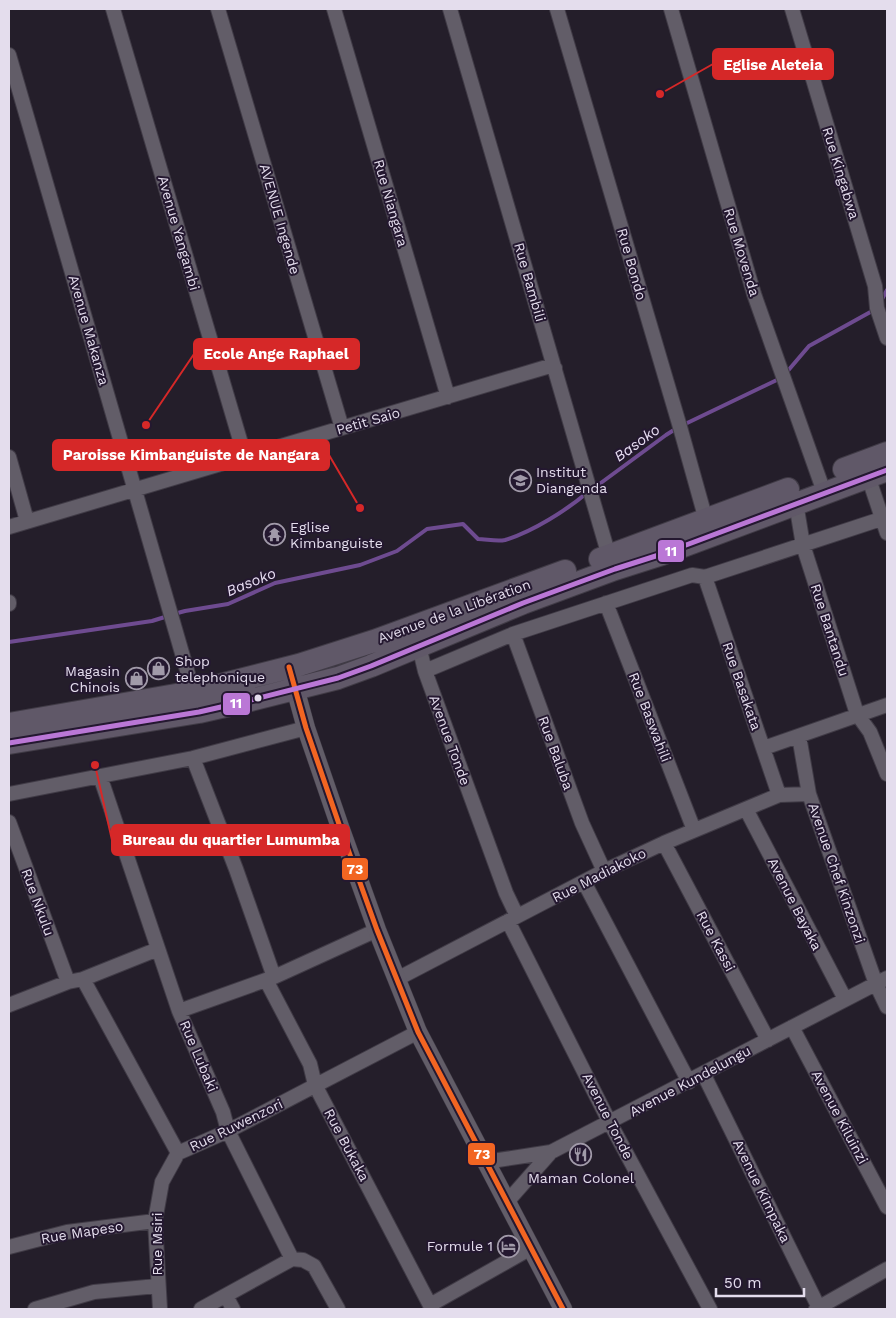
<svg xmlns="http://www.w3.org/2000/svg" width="896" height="1318" font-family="'Work Sans',sans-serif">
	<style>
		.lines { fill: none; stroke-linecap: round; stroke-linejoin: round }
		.stream { stroke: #6e4b90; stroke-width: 4 }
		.minor-casing { stroke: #403b46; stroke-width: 16 }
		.tertiary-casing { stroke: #403b46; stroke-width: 19 }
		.trunk-casing { stroke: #403b46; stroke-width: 24 }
		.minor { stroke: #625d68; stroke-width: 14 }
		.tertiary { stroke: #625d68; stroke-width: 18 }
		.trunk { stroke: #605868; stroke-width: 22 }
		.bus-1-casing { stroke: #241830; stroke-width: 9 }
		.bus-2-casing { stroke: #241830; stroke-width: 9 }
		.bus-1 { stroke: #f26522; stroke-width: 5 }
		.bus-2 { stroke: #ba77d6; stroke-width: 5 }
		.bus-dot { fill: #e4dded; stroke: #241830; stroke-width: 2 }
		.labels { text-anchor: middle; stroke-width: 4; stroke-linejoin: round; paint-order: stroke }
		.street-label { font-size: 14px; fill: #e4dded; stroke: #241830 }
		.poi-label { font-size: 14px; fill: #e4dded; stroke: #241830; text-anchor: start }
		.water-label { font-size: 15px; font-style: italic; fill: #e8def3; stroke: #241830 }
		.leader { fill: none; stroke: #d62828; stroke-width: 2 }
		.callout-dot { fill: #d62828; stroke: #241830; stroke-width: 2 }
		.callout { fill: #d62828; stroke: #d62828; stroke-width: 2 }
		.callout-label { font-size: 15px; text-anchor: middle; font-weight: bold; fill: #fff }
		.line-badge { stroke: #241830; stroke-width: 2 }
		.badge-label { font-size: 14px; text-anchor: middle; font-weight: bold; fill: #fff }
	</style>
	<rect width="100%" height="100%" fill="#241e2a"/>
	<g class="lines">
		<path class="stream" d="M881,301L887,290
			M786,373L809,346L874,310
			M683,425L781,378
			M594,488L666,435L677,428
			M174,614L185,611L228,604L275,583L360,565L397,551L427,529L463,524L478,539C486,539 497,542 505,540C532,532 567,510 588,492
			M9,642L152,621L168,616"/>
		<defs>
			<path id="minor" d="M113,9L245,457
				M218,9L342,428
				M334,9L448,397
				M450,9L609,556
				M557,9L680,427L706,520
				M671,9L754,294L824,492
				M792,9L875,286L877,308L887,338
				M9,55L195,698
				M9,457L27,521
				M868,476L887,533
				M796,503L803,545L857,714L870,732L887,774
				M9,527L550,366L555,368
				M705,577L779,795
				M9,602V604
				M606,603L694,830
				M513,634L582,823L604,871
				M419,646L425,671L506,893L517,916
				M425,671L513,634L692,575L705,577L887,517
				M799,736L809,794L876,984L887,1007
				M764,748L887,705
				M193,758L236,869L274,977
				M100,776L179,1011L223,1112L228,1131L292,1259L303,1260L314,1266L338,1309
				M9,794L193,758L306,728
				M746,809L845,999
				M9,822L68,982
				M664,843L768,1040
				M584,882L689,1082
				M508,921L610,1123L710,1309
				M83,979L178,1153
				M397,979L604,871L664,843L779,795L809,794
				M266,980L310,1064L315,1085L432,1309
				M9,1005L68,982L83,979L158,949
				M179,1011L274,977L377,930
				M792,1027L887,1207
				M704,1075L819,1308
				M178,1153L228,1131L418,1032
				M485,1162L551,1152L887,978
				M506,1203L551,1152
				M9,1247L67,1232L155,1221
				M226,1296L233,1309
				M430,1305L531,1248
				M35,1309L94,1292L157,1286
				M160,1309L155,1221L162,1182L178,1153
				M201,1309L292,1259
				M816,1309L887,1269"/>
			<path id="tertiary" d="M292,677L306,728L340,827L377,930L418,1032L563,1309"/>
			<path id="trunk" d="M844,469L887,453
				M600,559L788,489
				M9,724L193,692L299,665L374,641L565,571
				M9,743L199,712L243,702L338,678L371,666L523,603L615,569L662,554L887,470"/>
		</defs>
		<use href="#minor" class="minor-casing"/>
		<use href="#tertiary" class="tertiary-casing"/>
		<use href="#trunk" class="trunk-casing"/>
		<use href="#minor" class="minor"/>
		<use href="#tertiary" class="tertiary"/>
		<use href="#trunk" class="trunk"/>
		<defs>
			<path id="bus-1" d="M289,667L306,728L340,827L377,930L418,1032L563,1309"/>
			<path id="bus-2" d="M9,743L199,712L243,702L338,678L371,666L523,603L615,569L662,554L887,470"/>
		</defs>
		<use href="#bus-1" class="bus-1-casing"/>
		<use href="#bus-2" class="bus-2-casing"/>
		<use href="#bus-1" class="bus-1"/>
		<use href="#bus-2" class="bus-2"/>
	</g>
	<defs>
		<symbol id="school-ring" viewBox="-11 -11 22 22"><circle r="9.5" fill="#241830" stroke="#a19aa9" stroke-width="1.5"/><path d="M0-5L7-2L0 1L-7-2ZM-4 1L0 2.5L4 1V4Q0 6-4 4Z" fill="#a19aa9"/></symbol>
		<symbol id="temple-ring" viewBox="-11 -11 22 22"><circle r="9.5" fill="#241830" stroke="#a19aa9" stroke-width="1.5"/><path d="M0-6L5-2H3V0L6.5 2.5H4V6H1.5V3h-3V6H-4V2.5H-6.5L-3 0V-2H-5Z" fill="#a19aa9"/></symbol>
		<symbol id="shop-ring" viewBox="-11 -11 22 22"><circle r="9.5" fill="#241830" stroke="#a19aa9" stroke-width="1.5"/><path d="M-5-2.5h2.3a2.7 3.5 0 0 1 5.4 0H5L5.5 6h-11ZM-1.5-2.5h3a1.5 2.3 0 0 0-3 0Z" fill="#a19aa9"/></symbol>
		<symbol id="restaurant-ring" viewBox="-11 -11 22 22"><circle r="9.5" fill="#241830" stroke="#a19aa9" stroke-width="1.5"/><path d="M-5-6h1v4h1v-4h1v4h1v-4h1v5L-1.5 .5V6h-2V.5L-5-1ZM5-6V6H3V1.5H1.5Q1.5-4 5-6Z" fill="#a19aa9"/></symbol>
		<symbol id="hotel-ring" viewBox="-11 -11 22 22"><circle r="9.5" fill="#241830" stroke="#a19aa9" stroke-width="1.5"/><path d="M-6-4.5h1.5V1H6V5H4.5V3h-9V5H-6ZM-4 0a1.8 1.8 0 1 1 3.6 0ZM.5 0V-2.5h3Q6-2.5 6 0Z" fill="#a19aa9"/></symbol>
	</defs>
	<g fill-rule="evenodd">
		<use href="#school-ring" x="508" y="468" width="25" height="25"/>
		<use href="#temple-ring" x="262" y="522" width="25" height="25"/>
		<use href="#shop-ring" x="146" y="656" width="25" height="25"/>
		<use href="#shop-ring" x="124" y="666" width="25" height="25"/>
		<use href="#restaurant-ring" x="568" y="1142" width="25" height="25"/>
		<use href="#hotel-ring" x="496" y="1234" width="25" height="25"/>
	</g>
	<circle class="bus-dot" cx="258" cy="698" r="4.5"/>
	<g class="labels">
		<g class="street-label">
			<text transform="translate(841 173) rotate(73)" y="5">Rue Kingabwa</text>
			<text transform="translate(391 203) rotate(74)" y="5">Rue Niangara</text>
			<text transform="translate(280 219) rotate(74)" y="5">AVENUE Ingende</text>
			<text transform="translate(179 233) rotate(74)" y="5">Avenue Yangambi</text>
			<text transform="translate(742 252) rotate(73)" y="5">Rue Movenda</text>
			<text transform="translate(632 264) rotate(74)" y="5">Rue Bondo</text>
			<text transform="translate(530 282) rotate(74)" y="5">Rue Bambili</text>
			<text transform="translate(89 330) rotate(74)" y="5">Avenue Makanza</text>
			<text transform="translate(368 421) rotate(-16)" y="5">Petit Saio</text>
			<text transform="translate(454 611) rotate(-20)" y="5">Avenue de la Libération</text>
			<text transform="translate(830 630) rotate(72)" y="5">Rue Bantandu</text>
			<text transform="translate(742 686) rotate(71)" y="5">Rue Basakata</text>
			<text transform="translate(650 717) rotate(69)" y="5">Rue Baswahili</text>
			<text transform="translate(450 740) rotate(70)" y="5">Avenue Tonde</text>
			<text transform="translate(556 753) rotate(70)" y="5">Rue Baluba</text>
			<text transform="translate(837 873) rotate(71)" y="5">Avenue Chef Kinzonzi</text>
			<text transform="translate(599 875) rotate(-27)" y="5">Rue Madiakoko</text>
			<text transform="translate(38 902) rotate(70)" y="5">Rue Nkulu</text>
			<text transform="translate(795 904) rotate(63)" y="5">Avenue Bayaka</text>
			<text transform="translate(716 941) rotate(62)" y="5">Rue Kassi</text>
			<text transform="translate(199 1056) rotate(67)" y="5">Rue Lubaki</text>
			<text transform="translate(690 1081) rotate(-28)" y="5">Avenue Kundelungu</text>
			<text transform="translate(608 1116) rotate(63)" y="5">Avenue Tonde</text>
			<text transform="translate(840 1117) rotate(62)" y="5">Avenue Kiluinzi</text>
			<text transform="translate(236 1125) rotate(-26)" y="5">Rue Ruwenzori</text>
			<text transform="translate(347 1145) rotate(62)" y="5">Rue Bukaka</text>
			<text transform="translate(762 1191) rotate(64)" y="5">Avenue Kimpaka</text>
			<text transform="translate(82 1232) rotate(-9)" y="5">Rue Mapeso</text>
			<text transform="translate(157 1244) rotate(-90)" y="5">Rue Msiri</text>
		</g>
		<g class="poi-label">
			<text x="536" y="477">Institut<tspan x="536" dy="16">Diangenda</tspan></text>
			<text x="290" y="532">Eglise<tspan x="290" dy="16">Kimbanguiste</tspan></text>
			<text x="175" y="666">Shop<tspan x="175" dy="16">telephonique</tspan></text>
			<text x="120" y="676" text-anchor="end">Magasin<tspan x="120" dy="16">Chinois</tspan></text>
			<text x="581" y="1183" text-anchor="middle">Maman Colonel</text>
			<text x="493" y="1251" text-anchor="end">Formule 1</text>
		</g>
		<g class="water-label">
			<text transform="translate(637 443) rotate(-36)" y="5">Basoko</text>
			<text transform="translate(251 582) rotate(-22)" y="5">Basoko</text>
		</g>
	</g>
	<path class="leader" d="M660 94L713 64M146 425L194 354M360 508L329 455M95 765L112 840"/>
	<g class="callout-dot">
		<circle cx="660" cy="94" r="5"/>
		<circle cx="146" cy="425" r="5"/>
		<circle cx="360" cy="508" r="5"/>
		<circle cx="95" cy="765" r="5"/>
	</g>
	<g class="callout">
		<rect x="713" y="49" width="120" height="30" rx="5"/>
		<rect x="194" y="339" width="165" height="30" rx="5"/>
		<rect x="53" y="440" width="276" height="30" rx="5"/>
		<rect x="112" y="825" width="237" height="30" rx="5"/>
	</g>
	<g class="callout-label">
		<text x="773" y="70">Eglise Aleteia</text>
		<text x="276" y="359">Ecole Ange Raphael</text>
		<text x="191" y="460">Paroisse Kimbanguiste de Nangara</text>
		<text x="231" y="845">Bureau du quartier Lumumba</text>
	</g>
	<g class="line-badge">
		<rect x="657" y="539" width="28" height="24" rx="5" fill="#ba77d6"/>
		<rect x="222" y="692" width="29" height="24" rx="5" fill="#ba77d6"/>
		<rect x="341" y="857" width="28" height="24" rx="5" fill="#f26522"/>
		<rect x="467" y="1142" width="29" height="24" rx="5" fill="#f26522"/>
	</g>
	<g class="badge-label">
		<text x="671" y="556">11</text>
		<text x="236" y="708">11</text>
		<text x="355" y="874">73</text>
		<text x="482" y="1159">73</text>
	</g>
	<rect width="896" height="1318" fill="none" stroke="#e4dded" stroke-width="20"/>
	<path d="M716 1288v8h88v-8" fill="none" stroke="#e4dded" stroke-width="2.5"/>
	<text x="724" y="1288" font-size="15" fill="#e4dded" stroke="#241830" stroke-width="4" paint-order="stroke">50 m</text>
</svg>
